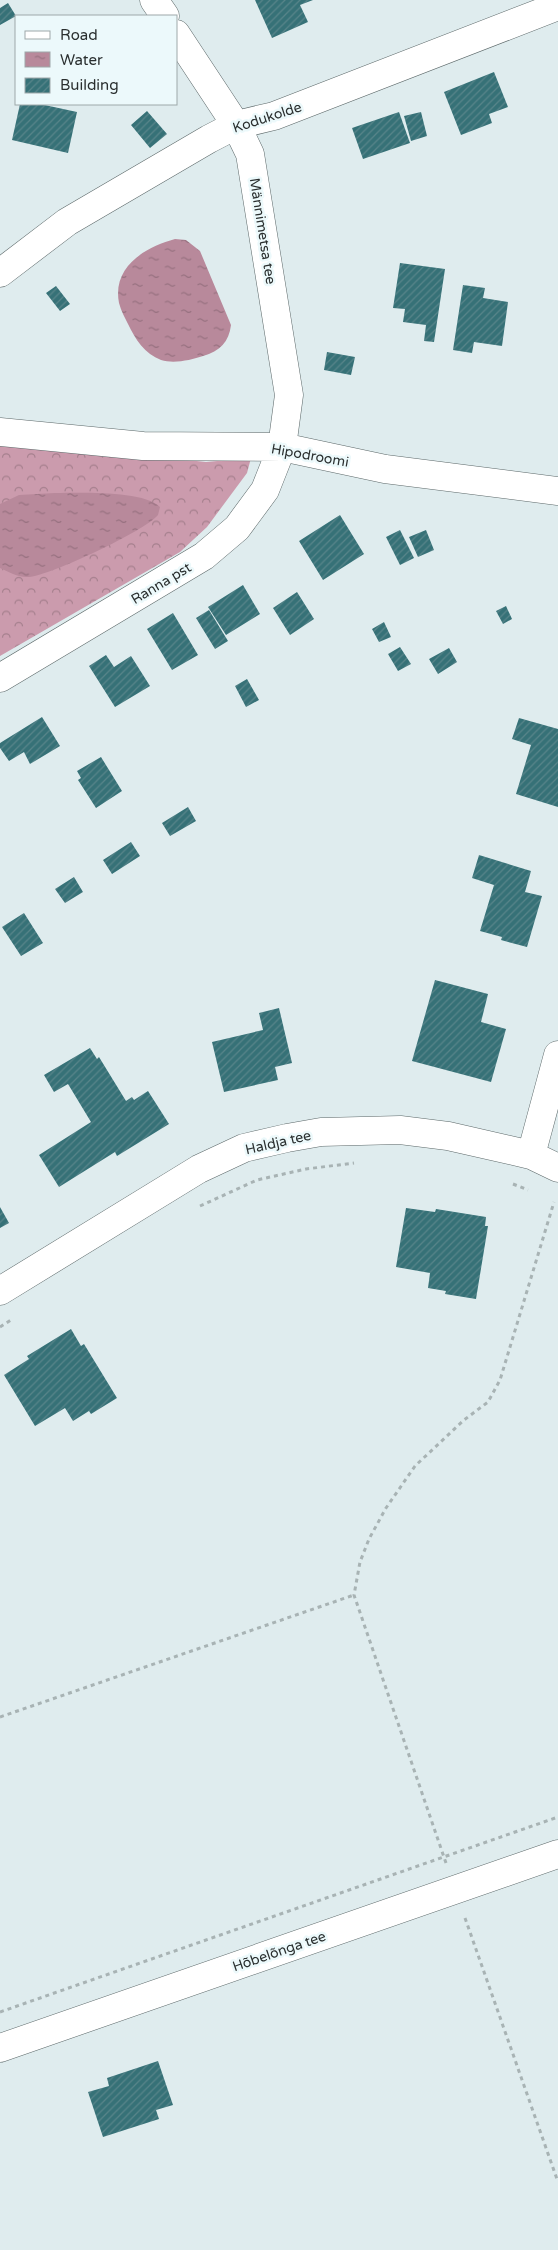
<svg xmlns="http://www.w3.org/2000/svg" width="558" height="2250" font-family="'Varela Round',sans-serif">
	<style>
		.forest { fill: url(#forest-crowns) }
		.water { fill: url(#water-ripples) }
		.building { fill: url(#building-hatch) }
		.lines { fill: none; stroke-linecap: round; stroke-linejoin: round }
		.minor-casing { stroke: #5c6869; stroke-width: 29 }
		.path { stroke: #a8b3b4; stroke-width: 3; stroke-dasharray: 4 4; stroke-linecap: butt }
		.minor { stroke: #fff; stroke-width: 28 }
		.labels { text-anchor: middle; stroke-width: 5; stroke-linejoin: round; paint-order: stroke }
		.street-label { font-size: 14px; fill: #2a2f2f; stroke: #ecf9fb }
	</style>
	<defs>
		<pattern id="forest-crowns" width="20" height="18" patternUnits="userSpaceOnUse" patternTransform="scale(1.25)"><rect width="20" height="18" fill="#cb9bad"/><path d="M2 6a3 3 0 1 1 6 0M12 15a3 3 0 1 1 6 0" fill="none" stroke="#a57f8d"/></pattern>
		<pattern id="water-ripples" width="26" height="14" patternUnits="userSpaceOnUse" patternTransform="scale(1.25)"><rect width="26" height="14" fill="#b8899b"/><path d="M2 4q2-2 4 0t4 0M15 11q2-2 4 0t4 0" fill="none" stroke="#96707f"/></pattern>
		<pattern id="building-hatch" width="6" height="6" patternUnits="userSpaceOnUse" patternTransform="scale(1.25)"><rect width="6" height="6" fill="#367177"/><path d="M-1 1l2-2M0 6l6-6M5 7l2-2" fill="none" stroke="#58858a"/></pattern>
	</defs>
	<rect width="100%" height="100%" fill="#dfecee"/>
	<path class="forest" d="M0,440L206,462L251,458L247,473L207,527L180,552L0,656Z"/>
	<path class="water" d="M175,239L186,240L200,251L231,325C229,342 220,351 203,356C191,360 174,364 161,360C145,354 135,339 128,324C125,318 121,311 119,303C112,267 145,247 175,239Z
		M55,493C79,493 143,490 160,507L158,515C145,531 51,575 29,577C19,578 9,572 0,568V504L19,495Z"/>
	<path class="building" d="M255,0H313L300,5L308,22L272,38Z
		M8,3L16,16L0,25V8Z
		M494,72L508,107L489,114L492,123L461,135L444,92Z
		M20,104H40L77,112L68,153L12,140Z
		M147,111L167,134L150,148L131,125Z
		M399,112L410,143L363,159L352,128Z
		M421,112L427,136L411,141L404,116Z
		M400,263L445,269L434,342L424,341L426,325L403,322L405,309L393,308Z
		M463,285L485,288L483,298L508,302L502,346L474,342L472,353L453,350Z
		M56,286L70,304L60,311L46,293Z
		M327,352L355,357L351,375L324,370Z
		M340,515L364,554L323,580L299,541Z
		M400,530L414,558L400,565L386,537Z
		M426,530L434,550L418,557L409,537Z
		M243,585L260,614L226,635L208,607Z
		M297,592L314,619L290,635L273,608Z
		M506,606L512,619L503,624L496,611Z
		M209,610L228,641L215,649L196,618Z
		M173,613L198,655L172,670L147,629Z
		M384,622L391,637L379,642L372,629Z
		M400,647L411,664L398,671L388,654Z
		M449,648L457,662L438,674L429,659Z
		M106,655L114,667L131,656L150,686L115,707L89,666Z
		M247,679L259,700L246,707L235,686Z
		M42,717L60,746L30,764L24,752L9,761L0,748V743Z
		M519,718L558,729V807L516,794L531,745L512,739Z
		M101,757L122,791L96,808L78,780L81,778L77,771Z
		M188,807L196,821L170,836L162,823Z
		M131,842L140,856L112,874L103,860Z
		M479,855L531,871L525,892L542,896L527,947L501,940L502,937L480,931L494,885L472,878Z
		M74,877L83,892L65,903L55,889Z
		M24,913L43,943L21,956L2,927Z
		M435,980L488,994L481,1022L506,1029L491,1082L412,1061Z
		M279,1008L292,1063L275,1067L278,1080L224,1092L212,1042L263,1030L259,1013Z
		M90,1048L97,1059L99,1057L126,1101L132,1097L134,1100L148,1091L169,1124L117,1156L115,1152L59,1187L39,1155L91,1122L68,1084L54,1092L44,1075Z
		M0,1207L9,1223L0,1228Z
		M406,1208L435,1212L436,1209L486,1217L485,1226H488L476,1299L445,1294L446,1291L428,1288L430,1273L396,1267Z
		M71,1329L81,1346L84,1344L117,1398L91,1414L89,1411L73,1421L65,1408L35,1426L4,1375L29,1359L27,1356Z
		M158,2061L173,2105L156,2110L159,2119L103,2137L88,2092L109,2086L107,2078Z"/>
	<g class="lines">
		<defs>
			<path id="minor" d="M154,0L165,16
				M0,273L67,222L209,139L236,125L274,116L558,6
				M0,432L143,446L282,447L385,469L558,491
				M0,678L204,556L237,528L265,490L282,447L289,395L250,154L236,125L176,34
				M531,1155L558,1055
				M0,1291L199,1169L244,1148L287,1138L321,1132L400,1130L448,1136L531,1155L558,1168
				M0,2048L558,1854"/>
		</defs>
		<use href="#minor" class="minor-casing"/>
		<path class="path" d="M513,1184L528,1190
			M200,1206L257,1180L306,1169L354,1163
			M0,1327L11,1320
			M0,1717L354,1595
			M446,1863L354,1595L360,1562L369,1539L386,1508L415,1466L464,1420L488,1402L500,1380L554,1202
			M465,1918L558,2182
			M0,2012L558,1817"/>
		<use href="#minor" class="minor"/>
	</g>
	<g class="labels">
		<g class="street-label">
			<text transform="translate(267 117) rotate(-18)" y="5">Kodukolde</text>
			<text transform="translate(263 231) rotate(81)" y="5">Männimetsa tee</text>
			<text transform="translate(310 455) rotate(10)" y="5">Hipodroomi</text>
			<text transform="translate(161 583) rotate(-31)" y="5">Ranna pst</text>
			<text transform="translate(278 1142) rotate(-13)" y="5">Haldja tee</text>
			<text transform="translate(279 1951) rotate(-19)" y="5">Hõbelõnga tee</text>
		</g>
	</g>
	<rect x="15" y="15" width="162" height="90" fill="#ecf9fb" stroke="#9ea8a9"/>
	<rect x="25" y="31" width="25" height="8" fill="#ffffff" stroke="#9ea8a9"/>
	<text x="60" y="40" font-size="15" fill="#2a2f2f">Road</text>
	<rect x="25" y="52" width="25" height="15" fill="url(#water-ripples)" stroke="#9ea8a9"/>
	<text x="60" y="65" font-size="15" fill="#2a2f2f">Water</text>
	<rect x="25" y="78" width="25" height="15" fill="url(#building-hatch)" stroke="#9ea8a9"/>
	<text x="60" y="90" font-size="15" fill="#2a2f2f">Building</text>
</svg>
